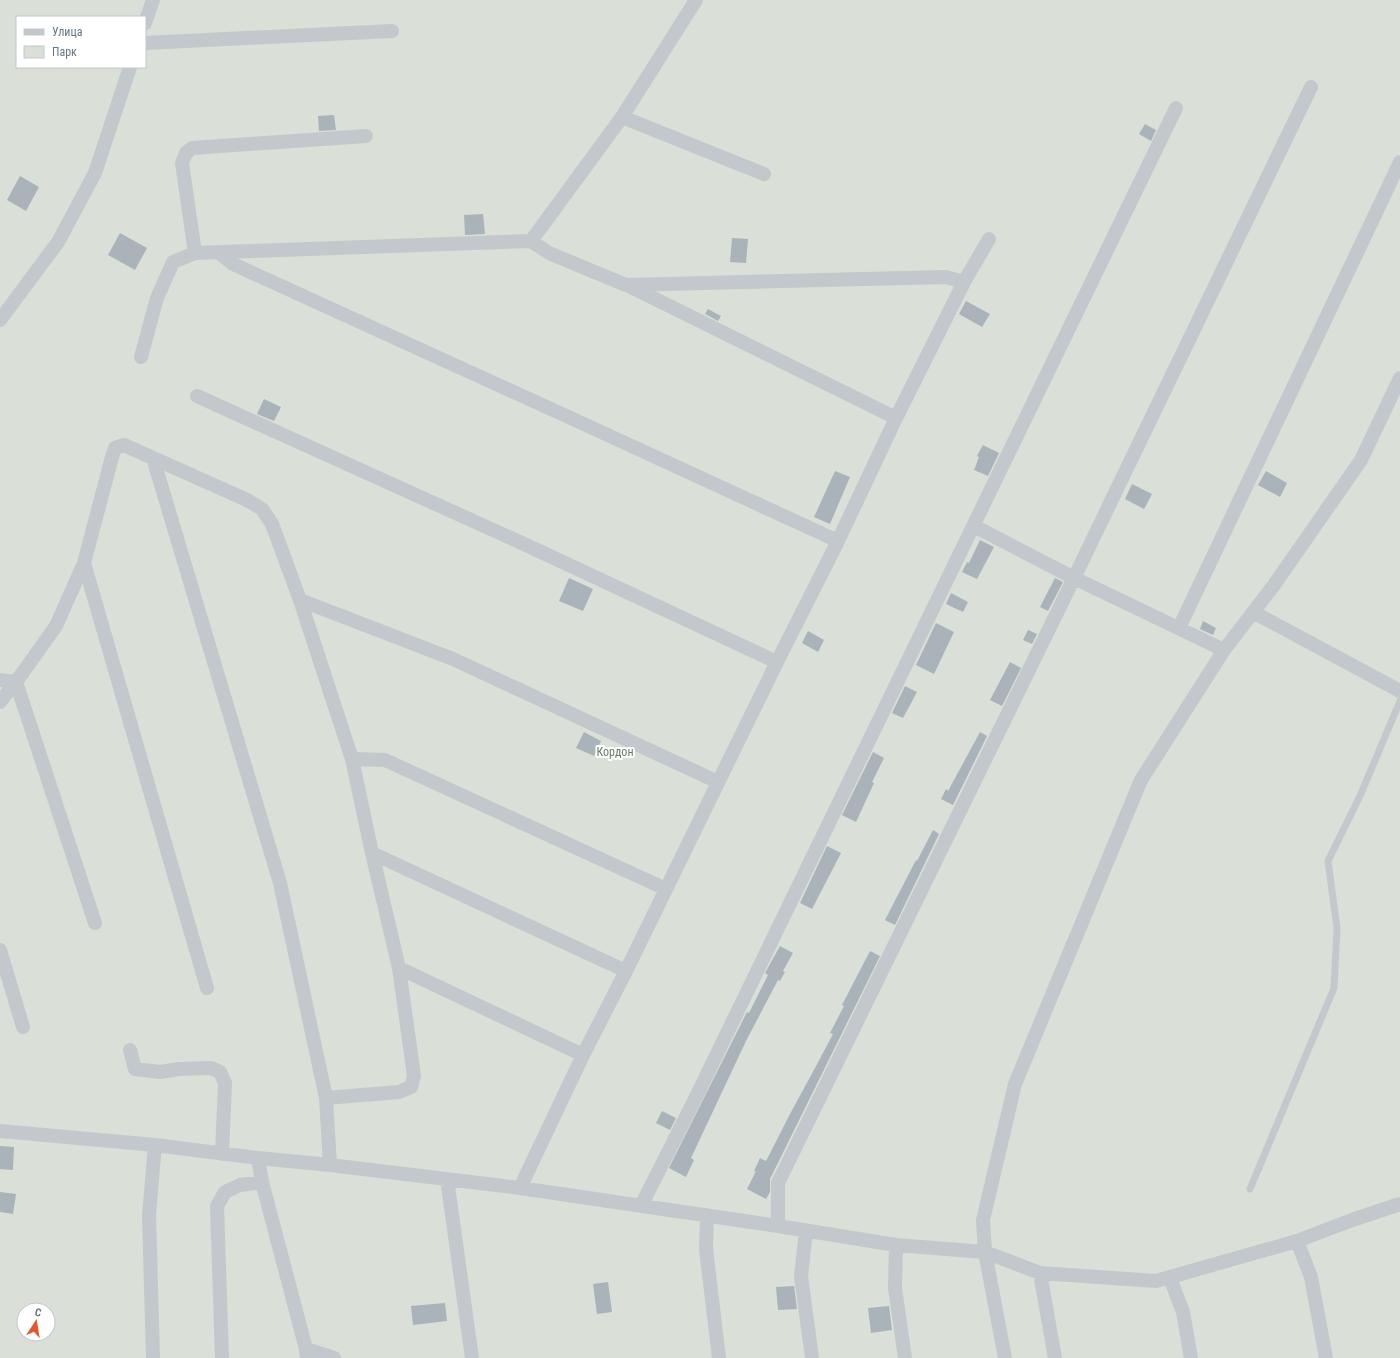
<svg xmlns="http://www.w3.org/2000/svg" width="1400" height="1358" font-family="'Roboto Condensed',sans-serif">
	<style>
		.green { fill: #dadfd7; fill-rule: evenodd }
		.building { fill: #aab3b9 }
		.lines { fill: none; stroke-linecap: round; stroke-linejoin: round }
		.lane { stroke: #c3c8cc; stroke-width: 7 }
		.street { stroke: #c3c8cc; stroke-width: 14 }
		.labels { text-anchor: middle; stroke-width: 4; stroke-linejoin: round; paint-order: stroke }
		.park-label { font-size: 12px; fill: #687a64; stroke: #fff }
	</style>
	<rect width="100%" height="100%" fill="#fafaf8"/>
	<path class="green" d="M0,0H1400V1358H0ZM17,17H145V67H17ZM24,1310H48V1334H24Z"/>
	<path class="building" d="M334,115L336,130L319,131L318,116Z
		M1145,124L1156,130L1151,141L1139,134Z
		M20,176L39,187L26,211L7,200Z
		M483,214L485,234L465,235L464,215Z
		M120,233L147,248L135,270L108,255Z
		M732,238L748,239L746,263L730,262Z
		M966,301L990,314L982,327L959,314Z
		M708,309L721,316L718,321L705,314Z
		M264,399L281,407L274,421L257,414Z
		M983,445L999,453L988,476L974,470L979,457L977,456Z
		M835,471L850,477L830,524L814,517Z
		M1266,471L1287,483L1280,497L1258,485Z
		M1132,484L1152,494L1144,509L1125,499Z
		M980,540L994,547L977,579L962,572L967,562L969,563Z
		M569,578L593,589L583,611L559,601Z
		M1055,578L1063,582L1048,611L1040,607Z
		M951,593L968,602L963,612L946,604Z
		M1203,621L1216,628L1213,635L1200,629Z
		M936,623L954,632L934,674L916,665Z
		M1028,630L1037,634L1032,644L1023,640Z
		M808,631L824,640L818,652L802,643Z
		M1010,662L1021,668L1002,706L990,700Z
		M905,686L917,692L903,718L892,713Z
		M584,732L601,741L594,756L576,748Z
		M980,732L987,736L953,805L941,799L946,789L948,791Z
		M873,752L884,758L872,782L874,783L856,822L842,815Z
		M933,830L939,834L895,925L885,920L916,860L917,861Z
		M827,846L841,853L812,909L800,903Z
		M780,946L793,953L783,971L785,972L780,981L778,980L746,1041L691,1158L694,1160L686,1177L669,1168L747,1012L749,1013L768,975L765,973Z
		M870,951L880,956L770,1179V1192L766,1199L747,1189L756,1171H754L760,1158L766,1161L790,1114L815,1068L833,1034L830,1033L844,1006L842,1005Z
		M662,1111L676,1118L670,1130L656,1123Z
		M0,1146L14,1147L13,1170L0,1169Z
		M0,1192L16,1194L13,1214L0,1212Z
		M608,1282L612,1312L597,1314L593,1284Z
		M794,1286L797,1309L778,1310L776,1287Z
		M445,1303L447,1321L413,1325L411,1306Z
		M889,1306L892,1330L871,1333L868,1308Z"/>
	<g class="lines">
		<path class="lane" d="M1250,1189L1334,988L1337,928L1328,861L1360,796L1400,701"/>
		<path class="street" d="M145,23L153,0
			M145,43L392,31
			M622,117L764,174
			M531,241L622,117L696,0
			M218,252L233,264L586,425L838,541
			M195,253L182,163L186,153L192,148L366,136
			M629,286L896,418
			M0,320L58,242L95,173L130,67
			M141,357L157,298L173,262L195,253L531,241L549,253L626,285L946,277L964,282
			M197,396L524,544L777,662
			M153,458L280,883L326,1098L330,1165
			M974,526L1074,578L1224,650
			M84,563L207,988
			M300,600L453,659L718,782
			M1253,612L1400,691
			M1179,628L1400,162
			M0,680L16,682L95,923
			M0,702L16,682L56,626L84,563L112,457L115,448L124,445L247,500L262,509L272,524L300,600L352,759L372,853L399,968L414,1076L411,1087L399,1092L326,1098
			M352,759L385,760L666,889
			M372,853L626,971
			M0,950L23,1027
			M399,968L583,1055
			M130,1050L135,1069L160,1072L179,1069L211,1068L220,1072L225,1083L222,1154
			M0,1131L155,1145L258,1158L330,1165L520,1188L778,1226L896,1245L985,1252L1040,1273L1156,1281L1297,1241L1352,1220L1400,1204
			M258,1158L262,1182L306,1349L307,1358
			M447,1179L472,1358
			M520,1188L583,1055L626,971L777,662L838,541L896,418L964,282L989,239
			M641,1206L697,1095L1176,108
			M707,1216L706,1249L719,1358
			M778,1226V1183L1074,578L1311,87
			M806,1231L801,1276L812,1358
			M1297,1241L1311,1277L1326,1358
			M896,1245L895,1288L905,1358
			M1040,1273L1055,1358
			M1170,1278L1183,1312L1191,1358
			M306,1349L334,1358
			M153,1358L149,1215L155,1145
			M222,1358L217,1206L225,1192L240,1185L262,1182
			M1005,1358L985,1252L983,1220L1015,1084L1141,780L1224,650L1274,585L1361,460L1400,378"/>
	</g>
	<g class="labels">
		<g class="park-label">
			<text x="615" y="756">Кордон</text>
		</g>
	</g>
	<rect x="16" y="16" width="130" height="52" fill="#ffffff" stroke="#c1c8cd"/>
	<rect x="24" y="29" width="20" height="6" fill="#c3c8cc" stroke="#c1c8cd"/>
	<text x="52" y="36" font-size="12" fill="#657683">Улица</text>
	<rect x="24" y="46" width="20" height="12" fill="#dadfd7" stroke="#c1c8cd"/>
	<text x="52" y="56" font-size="12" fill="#657683">Парк</text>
	<g transform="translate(36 1322) rotate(12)"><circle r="19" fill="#ffffff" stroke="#c1c8cd"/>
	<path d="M0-3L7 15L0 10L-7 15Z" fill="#e4572e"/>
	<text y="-6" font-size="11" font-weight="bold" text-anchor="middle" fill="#657683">С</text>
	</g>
</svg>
